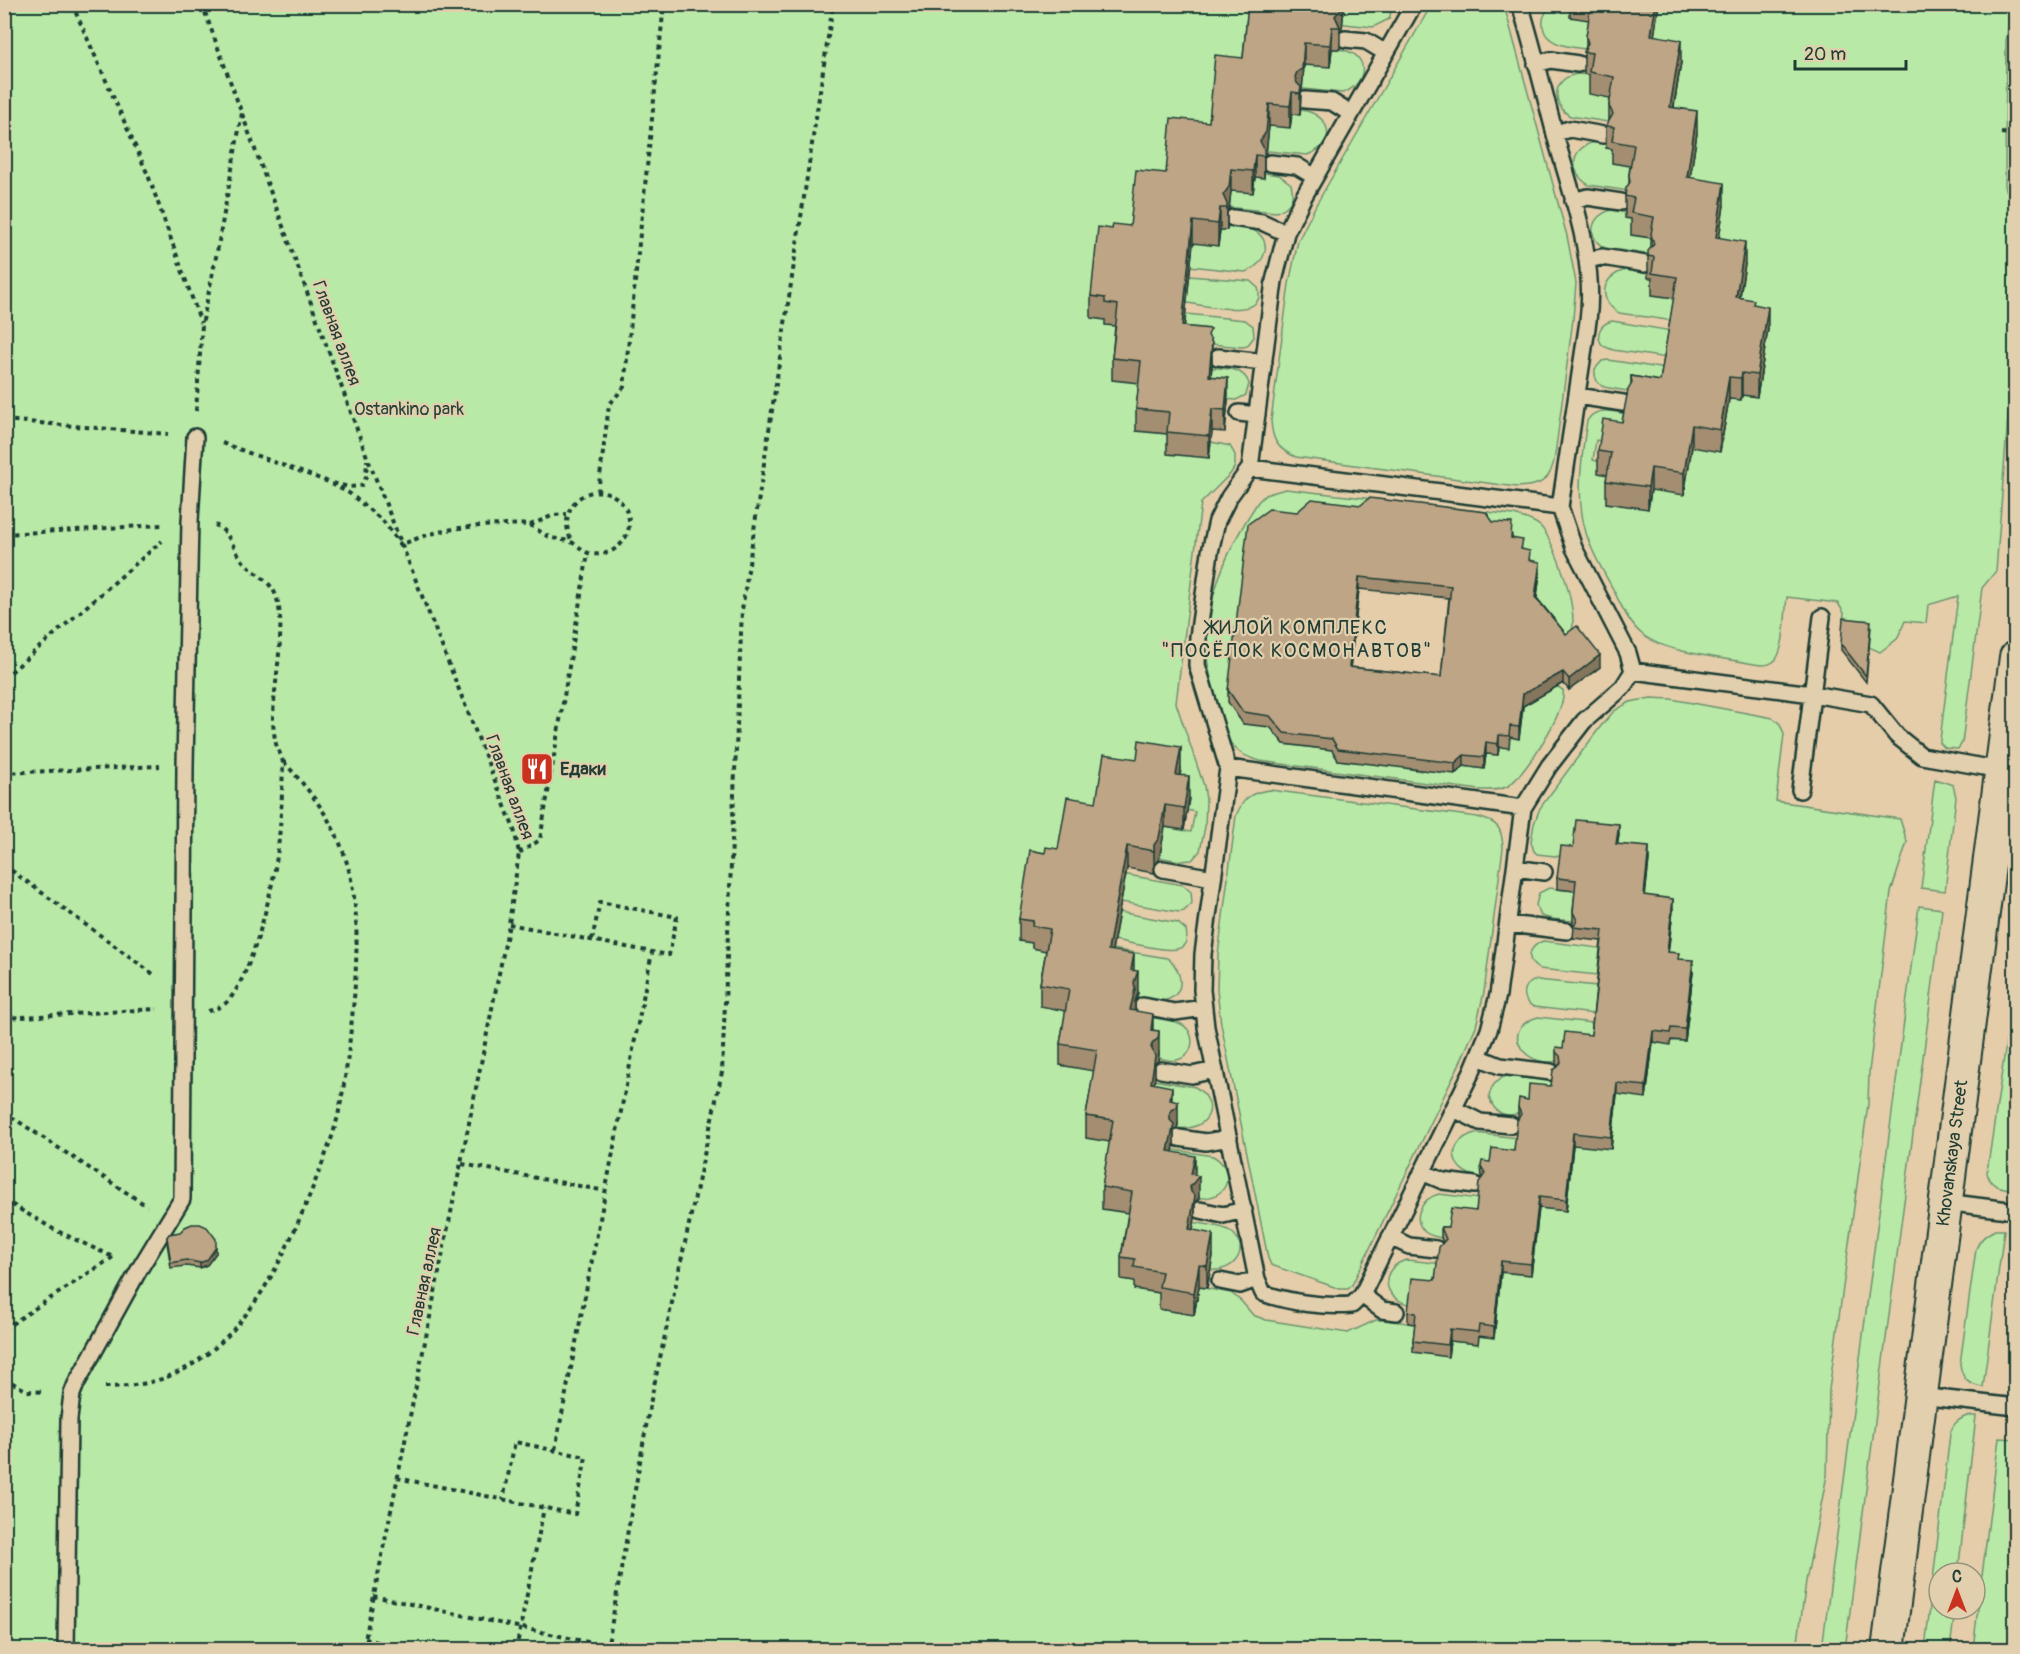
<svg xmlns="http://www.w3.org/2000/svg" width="2020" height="1654" font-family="Pangolin,sans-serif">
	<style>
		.green { fill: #b9e9a7; stroke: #6c936e; stroke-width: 1.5 }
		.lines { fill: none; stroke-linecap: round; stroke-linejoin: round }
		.lane-casing { stroke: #1f3d34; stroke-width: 20 }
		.street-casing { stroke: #1f3d34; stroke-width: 36 }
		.path { stroke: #1f3d34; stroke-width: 4; stroke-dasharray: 4.5 4.5; stroke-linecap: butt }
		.lane { stroke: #e2cfad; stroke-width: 15 }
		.street { stroke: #e2cfad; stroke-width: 32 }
		.wall { fill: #a38e72; stroke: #1f3d34; stroke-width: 1.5; fill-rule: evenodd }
		.shaded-wall { fill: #84745d; stroke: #1f3d34; stroke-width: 1.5 }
		.building { fill: #bda585; stroke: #1f3d34; stroke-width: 1.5; fill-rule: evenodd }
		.labels { text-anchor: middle; stroke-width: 4.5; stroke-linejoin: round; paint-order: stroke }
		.street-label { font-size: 18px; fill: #1f3d34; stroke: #e2cfad }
		.park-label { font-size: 18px; fill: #27463a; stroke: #e2cfad }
		.poi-label { font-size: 18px; font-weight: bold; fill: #1f3d34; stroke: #e2cfad; text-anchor: start }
		.neighbourhood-label { font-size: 20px; letter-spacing: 1.5px; fill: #1f3d34; stroke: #e2cfad }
	</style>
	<rect width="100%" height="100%" fill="#e5cdaa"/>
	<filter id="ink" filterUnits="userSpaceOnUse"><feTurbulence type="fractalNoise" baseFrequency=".0167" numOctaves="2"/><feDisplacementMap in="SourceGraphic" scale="12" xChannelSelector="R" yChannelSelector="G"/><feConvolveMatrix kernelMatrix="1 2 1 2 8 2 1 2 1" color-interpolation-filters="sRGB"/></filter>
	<g filter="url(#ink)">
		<path class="green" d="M1432,4L1504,5L1567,236L1576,283L1573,319L1555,455C1551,481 1542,486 1517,487L1296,457C1277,449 1272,440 1271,420L1289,284L1298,241L1316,205Z
			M4,5H1288L1244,62L1211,126L1167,180L1132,232L1105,320L1127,328L1149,384L1175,435L1209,458L1211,442L1230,446L1235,455V466L1231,473L1201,503L1176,703L1204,786L1206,800L1205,827L1200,851L1192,860L1180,861L1152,856L1148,824L1191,832L1195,812L1187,810L1098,809L1033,943L1032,948L1057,953L1077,1012L1104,1073L1086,1137L1120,1143L1139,1215L1135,1281L1162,1294L1160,1309L1194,1315L1199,1287L1231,1293L1241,1301L1253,1315L1266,1320L1348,1333L1376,1320H1383L1416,1324L1450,1341L1478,1344L1479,1336L1494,1338V1272L1531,1275L1537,1227L1532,1207L1566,1211L1571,1163L1567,1144L1609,1093L1646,1097L1651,1058L1645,1041H1685L1693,972L1657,962L1636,906L1617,845L1618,835L1573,858L1537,854L1534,851L1531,842L1534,824L1540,808L1601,726L1614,711L1630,702L1651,698L1671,699L1773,718L1780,724L1784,734L1776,801L1900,819L1907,842L1891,892L1869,1072L1868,1104L1829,1390L1827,1475L1806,1581L1797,1649H5Z
			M1328,5H1393L1389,19L1373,27L1326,22Z
			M1553,5H1571L1609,23L1604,51C1586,48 1544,50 1543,25C1542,16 1546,10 1553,5Z
			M1659,5H2015V15L2009,23L2006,41L2005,186L2007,192L2013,144H2015V327L1996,571L1982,588L1962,743L1958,749L1945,748L1940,743V740L1958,596L1928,605L1926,623L1905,621L1897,639L1880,652L1860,643L1843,624L1844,613L1838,603L1787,597C1785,611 1785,655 1773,662C1768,666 1761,665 1754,664C1725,658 1666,653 1643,635C1629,624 1621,605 1613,589C1605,574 1596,560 1590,544C1574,506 1581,460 1587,421C1596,404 1619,413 1635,416L1639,447L1596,440L1593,460L1600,462L1611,475L1648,509L1650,499L1645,489L1682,460L1720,397L1741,400L1742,395L1757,397L1768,329L1753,326L1680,198L1673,110L1681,62L1644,56Z
			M1332,49C1337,49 1342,49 1347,51C1372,59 1364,87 1342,93L1285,87L1288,64Z
			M1577,74L1592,75L1631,101L1627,125L1570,116C1551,104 1552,78 1577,74Z
			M1301,110C1332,114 1338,145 1307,155L1247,149L1249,124L1292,114L1300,115Z
			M1595,142L1606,144L1653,170L1649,194L1589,185C1567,172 1571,147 1595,142Z
			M1264,173L1279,175L1291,184C1295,199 1290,207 1276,212L1214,206L1216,189L1255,177L1263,178Z
			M1611,210L1626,213L1668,241L1666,257L1605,248C1586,238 1590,216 1611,210Z
			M1227,226C1235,227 1244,226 1251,229C1275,239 1266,265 1245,272L1190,266L1179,242L1220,230H1227Z
			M1626,270L1648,274L1691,301L1674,321L1619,313C1597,300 1601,276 1626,270Z
			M1189,276L1250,281L1258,288C1268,321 1205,305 1187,303V301H1181Z
			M1186,314L1245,320L1253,326L1254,337L1247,346L1242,347L1169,340L1171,323L1185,324Z
			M1612,321L1672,331L1667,358L1613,350L1603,346C1595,336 1599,324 1612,321Z
			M1608,360L1666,369L1676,399L1609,388C1598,386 1594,380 1595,369L1602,361Z
			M1204,367C1220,369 1244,365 1249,384L1246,395L1236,400L1192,396Z
			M1285,489L1514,515C1523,518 1533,520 1540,526C1556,542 1580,614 1571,633L1565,635L1402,514L1277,728L1284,744L1332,750L1338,760L1356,762L1397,758L1404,768L1421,771L1430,762L1484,769L1486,754L1498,755L1499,747L1510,737L1523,706L1537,684L1558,687L1563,690C1567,710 1525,775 1508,786C1500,791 1489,790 1480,790L1260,761C1228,753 1226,736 1218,707C1214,691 1209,674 1207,657C1204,601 1227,548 1258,502L1265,495Z
			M1935,779L1953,785L1956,797L1945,891L1921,888Z
			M1270,790L1477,817C1498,822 1502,827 1503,848L1484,992L1476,1026L1459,1065L1352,1285L1348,1289H1340L1271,1265L1268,1258L1221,1024L1217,990L1218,955L1236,816C1243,798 1251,792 1270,790Z
			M1111,872L1183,885L1191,892L1192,903L1184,911L1179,912L1121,902L1122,892Z
			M1549,888L1593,893L1573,921L1552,919L1541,916L1536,905L1539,893Z
			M1919,906L1942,909L1936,959L1845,1649H1822Z
			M1119,912L1178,923L1186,930C1188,939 1186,947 1177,949C1166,952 1127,942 1114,940L1112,914L1118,915Z
			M1543,941L1615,950L1598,975L1539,969C1525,961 1528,947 1543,941Z
			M1112,949L1167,958C1184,970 1187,998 1161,1001C1154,1002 1145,998 1137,997V993L1111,952Z
			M1537,980L1597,986L1594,1014L1534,1007C1520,1000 1522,983 1537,980Z
			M1120,1014C1135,1016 1168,1018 1181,1024C1197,1032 1195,1056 1177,1060C1171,1062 1165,1059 1159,1058V1053Z
			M1538,1017L1593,1023L1606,1027L1563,1059C1528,1074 1495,1029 1538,1017Z
			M2010,1017L2016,1018V1141L2009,1189C1998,1187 1989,1185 1987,1172Z
			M1507,1076L1568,1083C1549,1096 1502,1139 1489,1097C1491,1086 1496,1079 1507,1076Z
			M1135,1077L1195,1087C1222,1103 1209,1132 1177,1128L1178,1124Z
			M1475,1133L1535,1140L1481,1177C1450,1174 1444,1142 1475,1133Z
			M1156,1147L1213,1156C1238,1171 1228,1200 1199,1198Z
			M1439,1194L1496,1201L1448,1239C1441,1238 1431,1237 1425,1232C1410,1217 1423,1198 1439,1194Z
			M1178,1220C1192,1223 1220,1224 1230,1231C1252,1247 1235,1273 1210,1270Z
			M1995,1230H2004L1983,1387C1968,1385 1962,1379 1960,1364L1976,1249C1980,1239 1985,1235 1995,1230Z
			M1407,1260L1454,1265L1410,1304C1382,1300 1378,1267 1407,1260Z
			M1967,1416H1976L1958,1573H1939V1609H1955L1950,1649H1925L1950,1434C1953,1424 1957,1420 1967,1416Z
			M1999,1438L2015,1439V1649H1973Z"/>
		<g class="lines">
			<defs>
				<path id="lane" d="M1414,4L1303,198L1286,233L1274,281L1250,468L1229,497L1217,521L1210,552L1198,637L1197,665L1228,768L1203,954L1202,990L1206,1027L1257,1279L1263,1293C1290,1303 1324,1307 1352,1305L1362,1295L1472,1071L1489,1030L1498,995L1523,808L1549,766L1584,721L1623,687L1633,671L1628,653L1574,548L1560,507L1588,321C1596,260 1573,199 1557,142C1545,96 1534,50 1520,4
					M1345,39L1366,41L1386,53
					M1536,64L1551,60L1578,64
					M1305,100L1332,102L1351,114
					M1555,133L1570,129L1603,135
					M1270,163L1297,166L1315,177
					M1573,201L1588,197L1621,202
					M1233,218L1262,222L1286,233
					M1587,260L1602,257L1645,264
					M1218,357L1264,362
					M1577,396L1623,403
					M1239,413L1257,415
					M1250,468L1560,507
					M1633,671L1812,694L1871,704L1897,736L1922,756L2001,770
					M1228,768L1523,808
					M1800,790L1822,617
					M1515,868L1544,872
					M1163,869L1213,878
					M1508,924L1567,931
					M1143,1006L1175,1012L1204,1008
					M1478,1057L1500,1066L1551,1072
					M1161,1070L1192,1075L1215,1070
					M1454,1109L1480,1122L1511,1125
					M1179,1138L1206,1142L1229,1138
					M1422,1172L1443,1181L1475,1185
					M1945,1202L2016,1211
					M1200,1210L1223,1215L1244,1210
					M1390,1237L1409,1246L1436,1249
					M1220,1281L1240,1285L1257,1279
					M1362,1295L1382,1310L1396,1312
					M1920,1396L2016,1407
					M66,1650L69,1419L72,1394L76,1384L140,1268L182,1199L185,765L190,521L195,437"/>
				<g id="street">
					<path id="s1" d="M1888,1650L2016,657"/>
				</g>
			</defs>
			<use href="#lane" class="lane-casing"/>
			<use href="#street" class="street-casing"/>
			<path class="path" d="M72,4L148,175L201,323
				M202,4L366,454L514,829L519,853L509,924L363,1650
				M2001,133L2016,135
				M196,411L202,325L217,252L242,113
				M4,420L168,434
				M222,443L326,481L349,493L383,521L401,545C437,529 465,526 503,525C511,525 523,523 531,526C538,529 543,535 550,537C557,540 566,539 573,543C584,549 586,556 601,554C624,551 637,526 624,506C602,473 551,501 572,542
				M333,483L349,487L361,486L366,477L367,460
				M598,492L609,405L624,387L664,4
				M530,525L554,515L567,514
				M4,534L162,525
				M4,678L162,541
				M4,773L160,766
				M519,853L540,840L588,553
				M4,865L156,976
				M509,924L652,952L555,1450
				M592,940L600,902L677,917L669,955L652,952
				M208,1011C215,1010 223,1006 228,1001C252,974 272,892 277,856C281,826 282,795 283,765C283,757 278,751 276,744C274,735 273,725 273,717C274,684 286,628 277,599C272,580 254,574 242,560C232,547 230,532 215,525
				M4,1018L157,1009
				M4,1112L147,1206
				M462,1164L606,1191
				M4,1200L55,1230L115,1258
				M4,1329L113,1257
				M4,1378L27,1391L45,1392
				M105,1387C134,1387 163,1382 188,1367C251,1330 284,1257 311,1192C321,1166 333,1139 339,1111C347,1074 350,1037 354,999C357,954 360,904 346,860C333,819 311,792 283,761
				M397,1478L575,1514L586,1457L515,1442L503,1500
				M373,1596L625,1650
				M365,1639L412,1650
				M516,1650L544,1508
				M607,1650L650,1404L722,1072L742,610L833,4
				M699,1650L700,1646L716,1650"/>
			<use href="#lane" class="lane"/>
			<use href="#street" class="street"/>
		</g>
		<path class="wall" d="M1248,4H1344L1342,30L1340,32V49H1332L1330,67L1304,65L1302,91L1301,92L1300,115L1292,114L1290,128L1269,126L1266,154L1264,157V178L1255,177L1253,193L1231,191L1229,209L1227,211V230H1220L1218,246L1193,243L1184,326L1211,339L1212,365L1211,376L1228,400L1225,432L1212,431L1209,458L1167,454V434L1136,431V409L1139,383L1112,380V358L1115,326L1105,325V320L1091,318V296L1112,229L1130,226L1166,173L1209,122L1243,58Z
			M1570,4H1659L1654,36L1681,62L1674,107L1697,133L1690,178L1724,205L1719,238L1745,264L1740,297L1754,305L1768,329L1757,397L1742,395L1741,400L1729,399L1720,452L1692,447L1684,495L1651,490L1648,509L1606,503V481L1607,475L1598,473V451L1622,422L1631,385V376L1660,381L1674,298L1652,295V278H1648V256L1651,248V238L1631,235V219L1625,218V196L1629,184V175L1630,166L1612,163V149L1606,148V126L1609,120V106L1610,98L1589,94V75L1584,74V52L1586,46V37L1589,20L1570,17Z
			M1297,512L1493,522L1512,535V538L1523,550L1540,573L1537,598L1566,634L1600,667L1569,690L1563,683L1523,706L1519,739L1510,737L1509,748L1499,747L1498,755L1486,754L1484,769L1464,766L1455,774L1338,760L1332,750L1284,744L1270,727L1243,724L1228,702V690ZM1359,589L1449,598L1441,677L1350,667Z
			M1871,627L1866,682L1841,650V644Z
			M1181,769L1180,775L1189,798L1184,830L1165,827L1159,860L1154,866V873L1127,868L1112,950L1134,971L1138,993L1135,1001V1011L1153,1030L1159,1053L1158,1061L1155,1063L1154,1084L1172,1101L1178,1124L1177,1129L1174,1130V1146L1173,1152L1195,1175L1199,1198L1195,1202V1218L1193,1230L1213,1256L1207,1288L1199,1287L1194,1315L1159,1309V1293L1134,1289V1281L1121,1279V1257L1128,1213L1102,1209V1187L1110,1142L1086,1138V1116L1094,1071L1060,1065V1044L1066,1011L1040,1006V984L1046,951L1032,948V943L1019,941V919L1045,853L1058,849L1096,802Z
			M1619,835L1617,844L1649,859L1645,895L1673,910L1668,952L1679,959L1693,972L1685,1041L1671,1040L1670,1045L1653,1042L1646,1098L1617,1094L1611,1149L1573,1145L1566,1211L1539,1208L1531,1275L1501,1272L1494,1338L1479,1336L1478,1344L1450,1341L1448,1357L1413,1352V1341L1415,1324L1408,1323V1312L1435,1280L1443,1242L1441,1238V1227H1448L1476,1211L1482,1179L1481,1166L1514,1151L1518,1119V1107L1528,1100L1551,1086L1559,1067L1556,1064V1052L1591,1035L1601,941L1573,938L1574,926L1573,923V912L1575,891L1557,889V878L1573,847Z
			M167,1237L216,1253L207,1265L200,1268L186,1266L171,1268L167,1243Z"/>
		<path class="shaded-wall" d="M1342,4H1344L1342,30L1340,32V27L1335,16Z
			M1656,4H1659L1651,57V35Z
			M1332,27V49L1330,67V45Z
			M1681,40V62L1670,129V107Z
			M1304,43V65L1302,91L1301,92L1300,115V92L1297,94L1295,77Z
			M1292,92V114L1290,128V106Z
			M1269,104V126L1266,154L1264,157V178V156L1260,141Z
			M1697,111V133L1687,199V177Z
			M1255,155V177L1253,193V171Z
			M1231,169V191L1229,209L1227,211V230V208L1223,195Z
			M1724,183V205L1716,259V237Z
			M1220,208V230L1218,246V224Z
			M1193,221V243L1182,348V326Z
			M1745,242V264L1736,319V297Z
			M1768,307V329L1757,397V375Z
			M1212,343V365L1209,398V376Z
			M1742,373V395L1741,400V378Z
			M1729,377V399L1720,452V430Z
			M1228,378V400L1225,432V410Z
			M1212,409V431L1209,458V436Z
			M1692,425V447L1684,495V473Z
			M1651,468V490L1648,509V487Z
			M1540,562V573L1535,608V597Z
			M1359,577V589L1349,679V667Z
			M1600,655V667L1569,690V679Z
			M1563,672V683L1523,706L1519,739V727L1523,694Z
			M1499,735V747L1498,755V744Z
			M1486,742V754L1484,769V757Z
			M1181,747V769L1176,796V775Z
			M1464,755V766L1455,774V763Z
			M1189,776V798L1184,830V808Z
			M1165,805V827L1159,860L1154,866V845Z
			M1619,824V835L1616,855V844Z
			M1127,846V868L1108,972V950Z
			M1649,847V859L1644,907V895Z
			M1673,899V910L1667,964V952Z
			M1134,954V976L1131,970Z
			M1693,960V972L1685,1041V1029Z
			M1138,971V993L1135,1001V1011L1130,1032V1010L1134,982Z
			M1153,1014V1042L1159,1031V1053L1158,1061L1155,1063V1078L1151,1105V1083L1153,1064L1151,1030Z
			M1653,1031V1042L1646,1098V1086Z
			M1617,1083V1094L1611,1149V1137Z
			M1172,1087V1109L1178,1102V1124L1177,1129L1174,1130V1146L1168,1173L1170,1100Z
			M1573,1133V1145L1566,1211V1200Z
			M1195,1156V1178L1199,1176V1198L1195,1202V1218L1189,1251L1191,1174Z
			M1539,1197V1208L1531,1275V1264Z
			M1213,1234V1256L1207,1288V1266Z
			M216,1247V1253L207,1265L200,1268V1263Z
			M1501,1261V1272L1494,1338V1327Z
			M1199,1265V1287L1194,1315V1293Z
			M1450,1329V1341L1448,1357V1345Z"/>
		<path class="building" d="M1248,4H1342V8L1335,16L1340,27H1332L1330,45L1304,43L1302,69L1297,72L1295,77L1297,83L1301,87L1300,93L1292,92L1290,106L1269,104L1266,132L1260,141L1264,149V156L1255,155L1253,171L1231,169L1229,187L1223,195L1227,204V208H1220L1218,224L1193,221L1182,326L1211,329L1208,335L1212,343L1209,376L1228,378L1225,410L1212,409L1209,436L1167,432L1169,412L1136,409L1141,361L1112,358L1118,305L1105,303V298L1091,296L1098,227L1112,229L1113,224L1130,226L1136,170L1166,173L1171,118L1209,122L1215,55L1243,58Z
			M1591,4H1656L1651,35L1681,40L1670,107L1697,111L1687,177L1724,183L1716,237L1745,242L1736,297L1754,300L1753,304L1768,307L1757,375L1742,373L1741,378L1729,377L1720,430L1692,425L1684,473L1651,468L1648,487L1606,481L1611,453L1598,451L1603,419L1622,422L1628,390L1632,383L1631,376L1660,381L1677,277L1652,273L1654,257L1648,256V251L1654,244L1651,234L1654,217L1631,213L1634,198L1625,196L1626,188L1630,182L1629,175L1634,145L1612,141L1614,127L1606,126L1613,114L1609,106L1614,77L1589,72L1592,53L1584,52L1588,43L1586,37Z
			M1369,498L1486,512L1493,522L1512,523L1511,538L1523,540L1521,549L1530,551L1529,560L1540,562L1535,597L1566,634L1577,626L1600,655L1569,679L1563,672L1523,694L1519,727L1510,726L1509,736L1499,735L1498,744L1486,742L1484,757L1464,755L1455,763L1338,749L1332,739L1284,733L1270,716L1243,712L1228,690L1248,524L1269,509L1297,512L1312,499L1361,505ZM1359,577L1451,586L1441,677L1349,667Z
			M1843,618L1871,621L1866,676L1841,644Z
			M1139,740L1181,747L1176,775L1189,776L1184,808L1165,805L1159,838L1154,845V851L1127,846L1108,950L1134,954L1131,970L1138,971L1134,982L1135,989L1130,1010L1153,1014L1151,1030L1159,1031L1158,1039L1153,1042L1151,1047L1155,1056L1151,1083L1172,1087L1170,1100L1178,1102L1177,1107L1172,1110L1170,1114V1120L1174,1124L1168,1151L1195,1156L1191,1174L1199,1176L1190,1187L1191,1192L1195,1196L1189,1229L1213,1234L1207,1266L1199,1265L1194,1293L1159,1287L1162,1272L1134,1267L1135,1259L1121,1257L1132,1192L1102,1187L1113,1120L1086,1116L1097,1050L1060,1044L1069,989L1040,984L1050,929L1032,926L1033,921L1019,919L1030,850L1045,853L1046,847L1058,849L1067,797L1096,802L1104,754L1137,759Z
			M1576,820L1619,824L1616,844L1649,847L1644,895L1673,899L1667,952L1679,953L1678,959L1693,960L1685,1029L1671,1028L1670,1033L1653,1031L1646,1086L1617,1083L1611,1137L1573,1133L1566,1200L1539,1197L1531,1264L1501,1261L1494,1327L1479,1325L1478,1332L1450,1329L1448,1345L1413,1341L1416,1313L1408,1312L1412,1278L1435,1280L1439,1247L1446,1239L1441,1227H1448L1451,1208L1476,1211L1479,1182L1485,1174L1481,1166L1482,1161L1490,1162L1492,1148L1514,1151L1517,1121L1521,1114L1518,1107L1519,1098L1528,1100L1529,1084L1551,1086L1553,1070L1558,1067L1561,1062L1560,1056L1556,1052V1047L1563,1048L1565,1032L1591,1035L1603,930L1573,927L1577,920L1573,912L1576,880L1557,878L1561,846L1573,847Z
			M192,1224H200L207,1227L216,1239V1247L207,1260L200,1263L186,1260L171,1263L167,1237L169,1234L180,1232L185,1227Z"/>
	</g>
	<defs>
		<symbol id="restaurant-square" viewBox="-11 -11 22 22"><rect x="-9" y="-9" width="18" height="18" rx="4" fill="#c8321e" stroke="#e2cfad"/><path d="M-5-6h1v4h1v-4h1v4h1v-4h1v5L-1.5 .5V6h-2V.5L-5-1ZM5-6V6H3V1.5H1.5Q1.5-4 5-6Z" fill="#fff"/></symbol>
	</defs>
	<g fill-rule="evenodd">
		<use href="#restaurant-square" x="518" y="750" width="38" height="38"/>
	</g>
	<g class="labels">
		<g class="street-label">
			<text transform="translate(337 333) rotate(70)" y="6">Главная аллея</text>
			<text transform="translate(510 787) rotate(70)" y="6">Главная аллея</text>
			<text dy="6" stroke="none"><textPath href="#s1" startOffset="501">Khovanskaya Street</textPath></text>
			<text transform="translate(424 1281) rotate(-78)" y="6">Главная аллея</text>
		</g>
		<g class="park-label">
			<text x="409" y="415">Ostankino park</text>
		</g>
		<g class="poi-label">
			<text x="560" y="775">Едаки</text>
		</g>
		<g class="neighbourhood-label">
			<text x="1297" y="634">ЖИЛОЙ КОМПЛЕКС<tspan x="1297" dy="23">"ПОСЁЛОК КОСМОНАВТОВ"</tspan></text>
		</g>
	</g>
	<rect width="2020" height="1654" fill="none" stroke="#e2cfad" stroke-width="24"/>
	<rect x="12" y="12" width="1996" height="1630" fill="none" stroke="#1f3d34" stroke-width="2" filter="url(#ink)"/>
	<g transform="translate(1957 1591)"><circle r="28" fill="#e2cfad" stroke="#94957d" stroke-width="1.5"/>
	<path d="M0-4.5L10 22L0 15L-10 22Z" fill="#c8321e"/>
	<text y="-9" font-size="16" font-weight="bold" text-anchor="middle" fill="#1f3d34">С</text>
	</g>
	<path d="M1795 60v9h111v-9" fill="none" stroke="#1f3d34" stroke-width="3"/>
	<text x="1804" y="60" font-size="18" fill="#1f3d34" stroke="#e2cfad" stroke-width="4.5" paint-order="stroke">20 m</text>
</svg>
